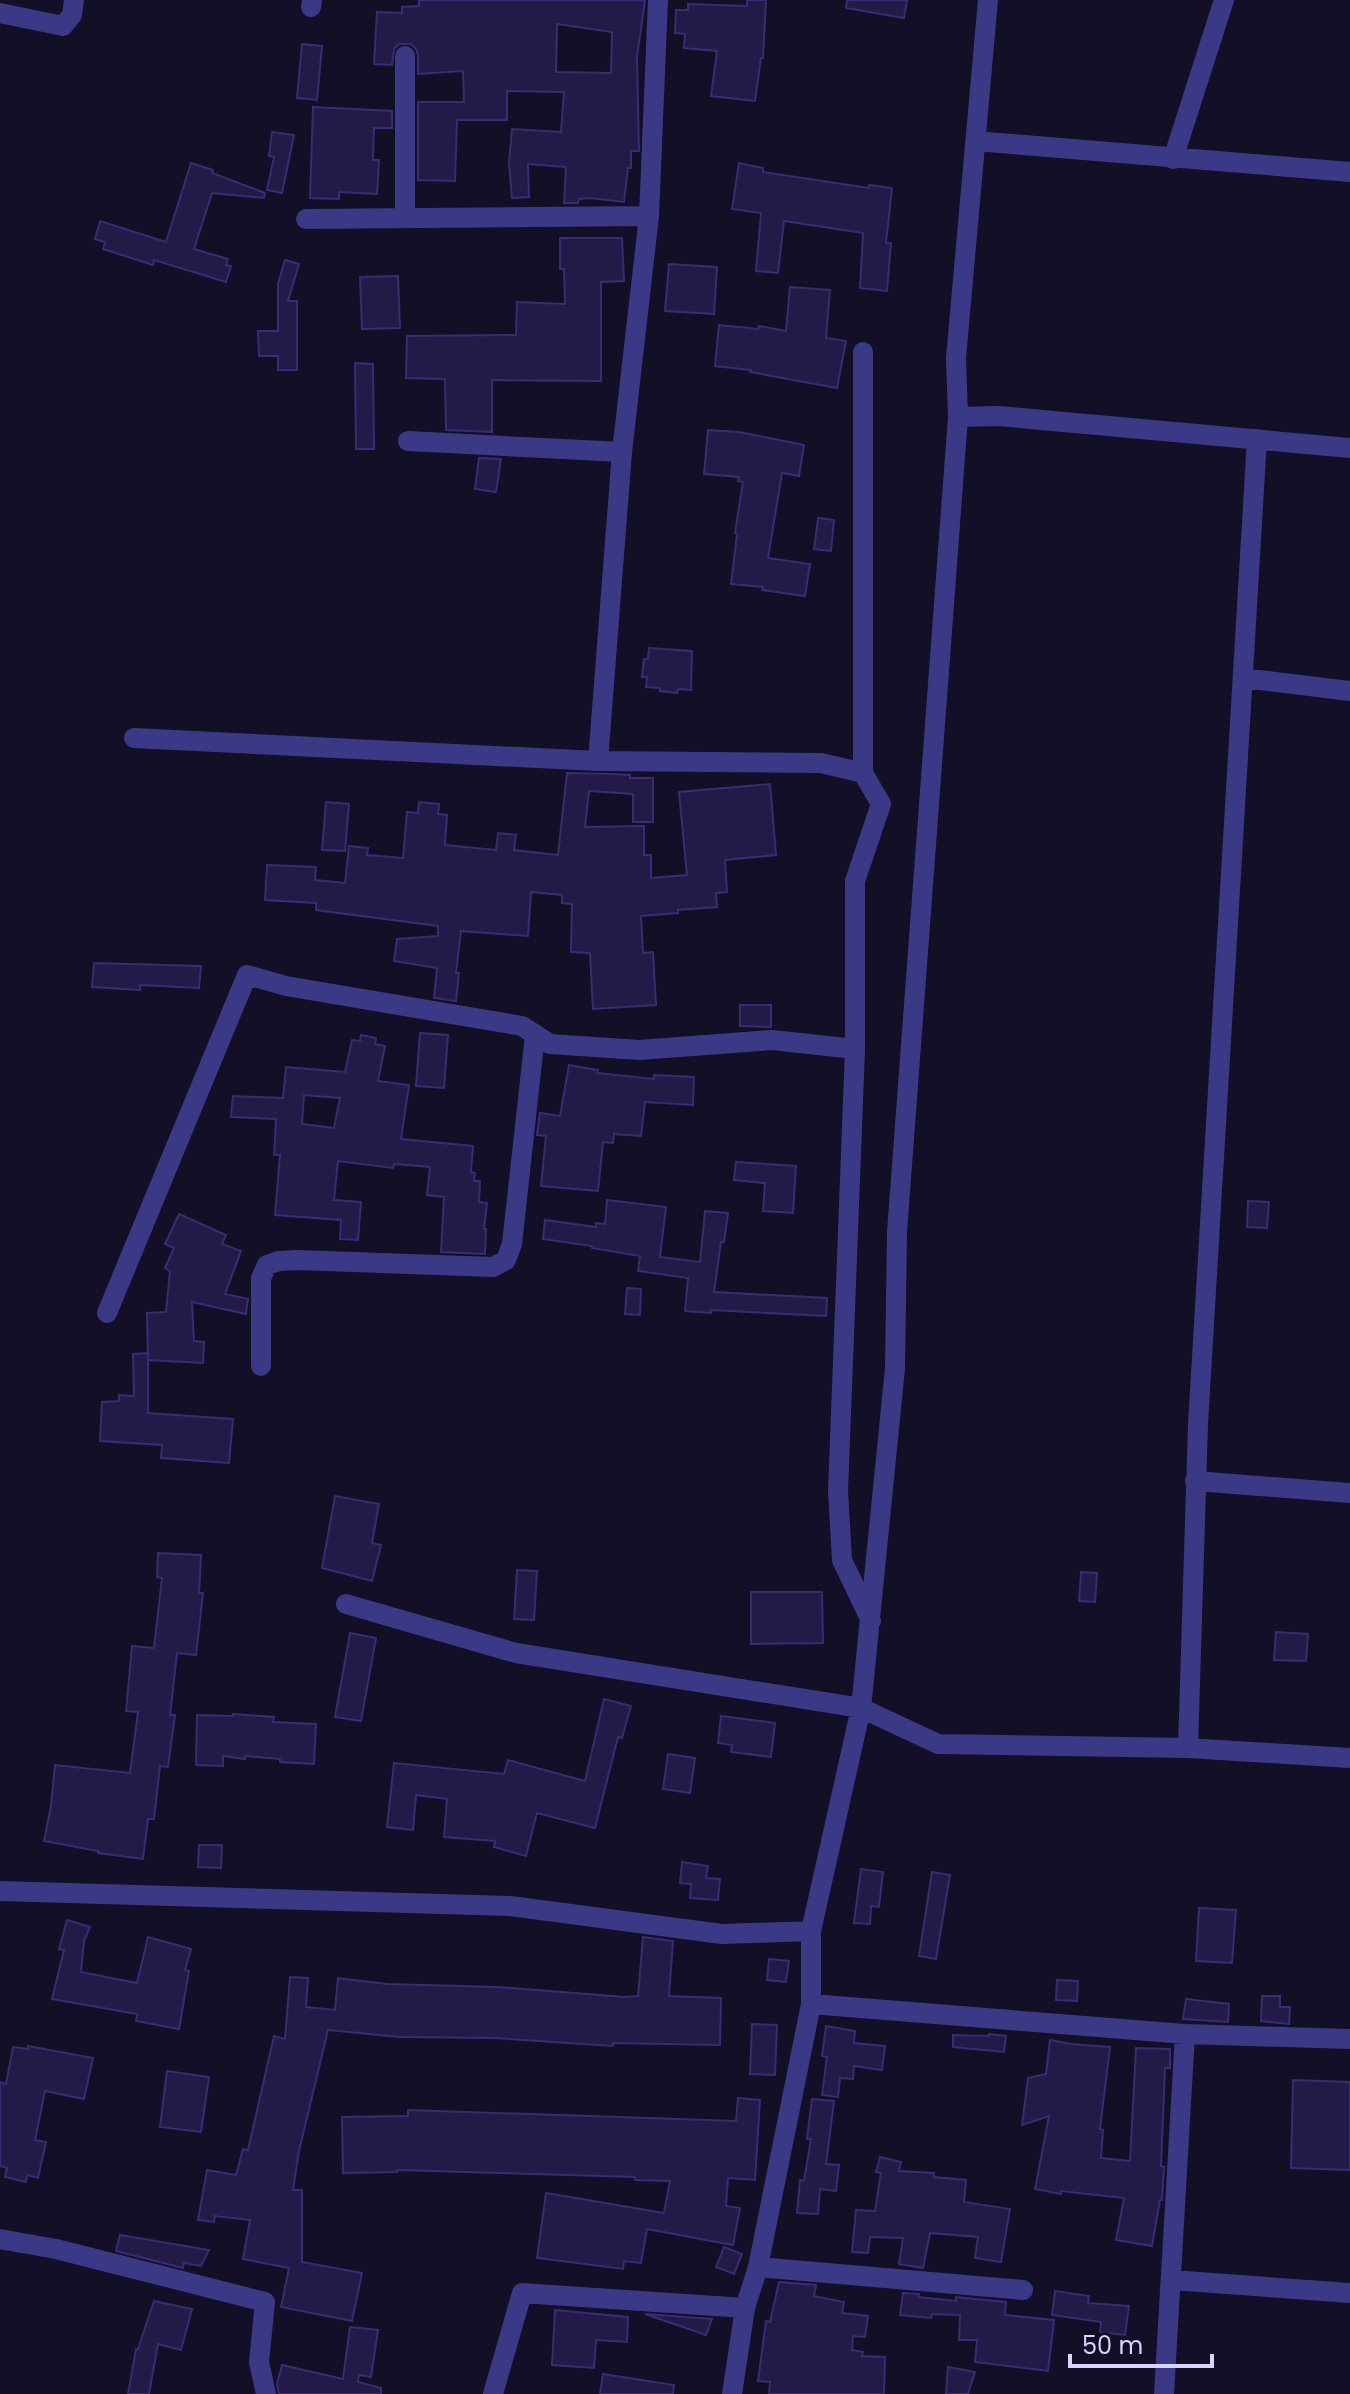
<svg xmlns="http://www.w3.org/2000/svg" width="1350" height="2394" font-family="Poppins,sans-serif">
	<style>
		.building { fill: #231a48; stroke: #392c74; stroke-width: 2; fill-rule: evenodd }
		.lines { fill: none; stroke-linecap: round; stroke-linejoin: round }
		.minor { stroke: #3b3986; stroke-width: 20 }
	</style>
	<rect width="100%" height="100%" fill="#120f26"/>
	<path class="building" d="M419,0H645L637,57L639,151H631V168H628L624,202L589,198L579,199L578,203H564L566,167L528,164L529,197L512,198L509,163L512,129L561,132L564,92L507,91V120H457L455,181L418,180V102H464L463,71L418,74V55L416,49L411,44H399L394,49L392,65L374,64L377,12L402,13V7L419,6ZM557,24L612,32L611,73L556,72Z
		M747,0H766L763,58H761L755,101L711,96L717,51L684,48L685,34L675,33L676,10H688V4L747,6Z
		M847,0H907L904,18L846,8Z
		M302,44L322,46L317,100L297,98Z
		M313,107L392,111V128H374L373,160H379L377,194L339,192V199L310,198Z
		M272,132L294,135L282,193L267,190L274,157L269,156Z
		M191,163L213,170L212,173L265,193L264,198L212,193L194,249L228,259L226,265L231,266L226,282L154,260L153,265L103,249L105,242L95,239L100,221L166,242Z
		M739,163L763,168V172L869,188V185L892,188L886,243H891L887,291L860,288L863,233L784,221L778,273L756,271L761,213L732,209Z
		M560,238H622L624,281L601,282V381L492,380V432L446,430L445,379L406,378L407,336L516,335L517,302L565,304L564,269H560Z
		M285,260L299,264L288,301H297V370H278V356H259L258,331H278V284Z
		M669,264L717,267L714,314L665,311Z
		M398,276L400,328L362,329L360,277Z
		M790,287L830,290L826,338L846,341L837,388L750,372L751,370L715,366L719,325L758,329L759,326L786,331Z
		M355,363L373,364L374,449H356Z
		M708,430L739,432L804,445L799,476L782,473L768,558L810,564L805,596L762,590L763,587L731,584L737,534L735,533L743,482L738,481L739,477L704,474Z
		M479,458L501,459L496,492L475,489Z
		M818,518L834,520L831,551L814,549Z
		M649,648L692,651L691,690L678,689L677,693L660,691V688L646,687L647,677H642L644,659H648Z
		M567,773L614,774L630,775V778H653V822H633V794L589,791L585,827L644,826V855H651V878L687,875L679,792L770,784L776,855L725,860L727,892L716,893L717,907L678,910V913L641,916L643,953L653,952L656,1005L593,1009L590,953L571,952L572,904L562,903V895L531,892L528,936L461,931L456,973H459L456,1001L434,998L437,968L394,961L397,939L438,936V926L316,910V903L265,900L267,865L316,867L315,880L345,883L349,846L368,848L367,855L403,858L407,812L418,813L419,802L439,804L438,814L447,815L445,845L496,850L498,833L516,835L514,850L558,855Z
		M326,802L349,804L345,851L322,850Z
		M94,963L201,966L199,988L140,985V990L92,987Z
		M740,1005H771V1027L740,1026Z
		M420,1033L448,1035L444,1088L416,1086Z
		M361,1035L376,1038L375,1044L385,1046L378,1081L409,1085L401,1139L473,1146L471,1172L475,1173L474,1181H480L479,1202L487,1203L484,1229H486L485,1254L441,1252L444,1197L427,1195L430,1167L394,1164L393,1168L338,1161L334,1200L361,1202L358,1240L340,1239L341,1220L275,1215L280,1155H274L276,1119L231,1117L233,1096L283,1098L286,1067L345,1072L352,1040L360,1041ZM304,1095L340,1098L334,1128L302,1124Z
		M569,1065L598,1070L597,1073L654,1079V1075L694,1077L693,1105L645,1102L641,1136L614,1134L613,1143L603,1142L598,1191L541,1186L546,1136L537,1135L540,1113L560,1116Z
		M736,1162L796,1166L793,1213L763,1211L765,1183L734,1180Z
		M607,1200L666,1207L660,1257L700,1262L705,1211L728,1213L724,1242H721L714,1292L827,1298L826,1316L711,1310V1313L685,1311L688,1278L638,1271L640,1256L592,1248V1246L543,1239L545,1220L596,1227V1223L605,1224Z
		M1248,1201L1269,1202L1267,1228L1247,1227Z
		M179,1214L226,1235L222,1244L241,1251L225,1294L248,1299L246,1314L192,1302L194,1341L204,1342L203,1363L148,1360L147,1313L166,1312L170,1271L165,1268L174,1248L165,1244Z
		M627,1288L641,1289L640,1315L625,1314Z
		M148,1353V1413L233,1419L229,1463L161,1458L162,1445L100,1441L102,1402L119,1401V1395L134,1396L133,1354Z
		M335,1496L379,1504L372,1543L381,1545L372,1581L322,1568Z
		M158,1553L201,1555L199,1593H203L196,1655L177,1653L170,1715H175L168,1767L160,1766L154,1819H148L143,1859L98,1853V1851L44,1841L51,1806L55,1765L130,1773L138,1712L126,1711L132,1646L154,1648L162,1578L157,1577Z
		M517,1570L537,1571L534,1620L514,1619Z
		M1081,1572L1097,1573L1095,1602L1079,1601Z
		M751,1592H822L823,1643L751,1644Z
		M1276,1632L1308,1634L1306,1661L1274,1660Z
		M350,1633L376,1638L361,1721L335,1717Z
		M604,1699L631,1706L622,1738L618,1737L595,1828L537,1813L526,1856L494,1847L495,1841L444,1837L447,1799L416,1795L413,1830L387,1827L394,1763L504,1774L508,1760L585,1781Z
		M233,1714L274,1717L273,1722L316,1724L314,1764L280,1762V1759L245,1756V1759L223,1756V1766L196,1765L197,1715L233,1716Z
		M721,1716L775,1723L771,1757L731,1752L732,1745L718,1743Z
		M668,1754L695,1758L690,1793L663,1789Z
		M199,1845H222L221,1868L198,1867Z
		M682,1862L708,1866L706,1878L720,1879L718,1900L690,1898L691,1884L680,1883Z
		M861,1869L883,1872L879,1907L871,1906L870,1924L854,1923Z
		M932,1872L950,1875L936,1959L919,1956Z
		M1199,1908L1236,1910L1232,1963L1196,1961Z
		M67,1920L90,1927L84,1941L81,1972L137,1983L148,1937L191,1949L185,1970L189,1971L179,2029L136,2021L137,2014L52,1999L64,1950L59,1949Z
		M643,1937L673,1941L669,1996L721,1998L720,2045L613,2043V2046L495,2038L399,2037L328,2030L299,2151L293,2190H302V2262L362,2273L352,2321L281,2307L289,2268L243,2259L250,2220L215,2216L214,2222L198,2220L207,2170L236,2175L243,2149L248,2150L274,2036L285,2039L290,1977L308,1978L306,2007L335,2010L338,1978L387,1984L497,1987L625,1997L638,1996Z
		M769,1959L789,1961L786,1982L767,1980Z
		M1057,1980L1078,1981L1077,2001L1056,2000Z
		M1262,1996H1280V2007H1290L1289,2024L1261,2021Z
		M1186,1999L1229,2004L1228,2022L1183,2019Z
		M752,2024L777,2025L775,2075L750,2074Z
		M826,2026L855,2031L854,2043L885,2046L882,2070L854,2066L853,2079L840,2078L838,2097L822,2095L827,2057L822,2056Z
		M989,2034L1006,2036L1004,2052L953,2047V2035L989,2036Z
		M1050,2040L1071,2044L1110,2047L1100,2129L1103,2130L1101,2158L1130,2161L1136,2048L1170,2049V2068H1165L1161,2166L1164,2167L1162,2200H1160L1152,2246L1116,2240L1124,2198L1061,2191V2194L1035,2189L1049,2116L1022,2125L1028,2078L1046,2074Z
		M28,2046L93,2058L84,2099L45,2091L35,2140L46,2142L38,2178L27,2175L26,2182L5,2177L7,2168L0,2166V2082L6,2084L13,2047L28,2049Z
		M167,2071L209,2077L201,2132L160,2127Z
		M1293,2080L1350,2082V2170L1291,2168Z
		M738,2098L760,2100L755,2180L728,2178L726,2206L740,2208L733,2245L647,2229L641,2263L624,2261L623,2269L537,2258L546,2193L664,2213L670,2181L635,2180V2177L397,2170V2172L343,2173L342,2117L408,2116V2110L736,2121Z
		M812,2099L834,2101L826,2164L839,2165L836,2191L820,2189L818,2214L797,2213L800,2180L804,2181L811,2139H807Z
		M880,2157L901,2162L899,2171L934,2173V2177L966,2180L964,2202L1010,2209L1001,2262L975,2258L978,2237L930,2233L923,2268L899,2264L903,2238L870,2237L868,2253L852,2252L856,2210L875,2211L881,2173L876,2172Z
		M120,2235L209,2250L201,2266L184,2263L183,2268L116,2251Z
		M724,2247L742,2254L734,2274L716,2267Z
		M779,2282L816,2285L814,2296L844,2302L842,2313L868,2316L865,2337L853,2336L852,2350L863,2352L862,2356L885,2357L884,2394H769L770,2382L758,2381L766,2321L770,2322Z
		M1055,2291L1089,2296L1088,2303L1129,2306L1125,2335L1100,2332L1101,2322L1052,2315Z
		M903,2293L919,2294L918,2297L956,2301V2297L1006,2302L1005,2315L1054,2320L1048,2371L975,2362L977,2340H959L960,2315L932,2314L931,2318L900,2315Z
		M154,2301L192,2309L181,2350L158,2344L149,2394H128L136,2349H138Z
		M555,2310L628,2317L627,2342L596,2340L594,2368L552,2365Z
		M645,2314L712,2319L706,2335Z
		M350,2327L378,2330L371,2377L359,2375L358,2382L381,2388V2394H279L277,2384L282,2365L343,2379Z
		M948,2367L975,2372L968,2394H946Z
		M603,2374L674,2385L673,2394H600Z"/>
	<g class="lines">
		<path class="minor" d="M311,7L312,0
			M0,13L63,26L72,15L74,0
			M975,141L1350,172
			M1173,159L1224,0
			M405,218V56
			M306,219L649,216
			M863,352V773L881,804L855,881V1049L838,1491L842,1560L871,1621
			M958,417L998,416L1350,448
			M408,441L622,452
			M1243,678L1350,691
			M134,738L598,761L821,763L863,773
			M598,761L622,452L649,216L658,0
			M107,1313L247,975L286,986L522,1026L550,1044L639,1050L772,1040L855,1049
			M261,1366V1278L267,1265L279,1261L297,1260L493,1267L506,1260L512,1244L535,1035
			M1195,1481L1350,1493
			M346,1604L516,1653L861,1708L895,1368L897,1232L958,417L956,358L988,0
			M1188,1748L1198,1424L1257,439
			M0,1891L510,1906L722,1934L811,1931
			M811,2004L1185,2034L1350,2039
			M0,2239L56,2249L265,2302L259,2362L266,2394
			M758,2267L1023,2290
			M1171,2280L1350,2293
			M493,2394L522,2293L745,2308
			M732,2394L745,2308L758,2267L811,2004V1931L861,1708L938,1744L1188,1748L1350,1758
			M1164,2394L1185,2034"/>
	</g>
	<path d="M1070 2354v12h142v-12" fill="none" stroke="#d8d4ff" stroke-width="4"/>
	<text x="1082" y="2354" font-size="24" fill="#d8d4ff" stroke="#120f26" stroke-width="6" paint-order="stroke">50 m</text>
</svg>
